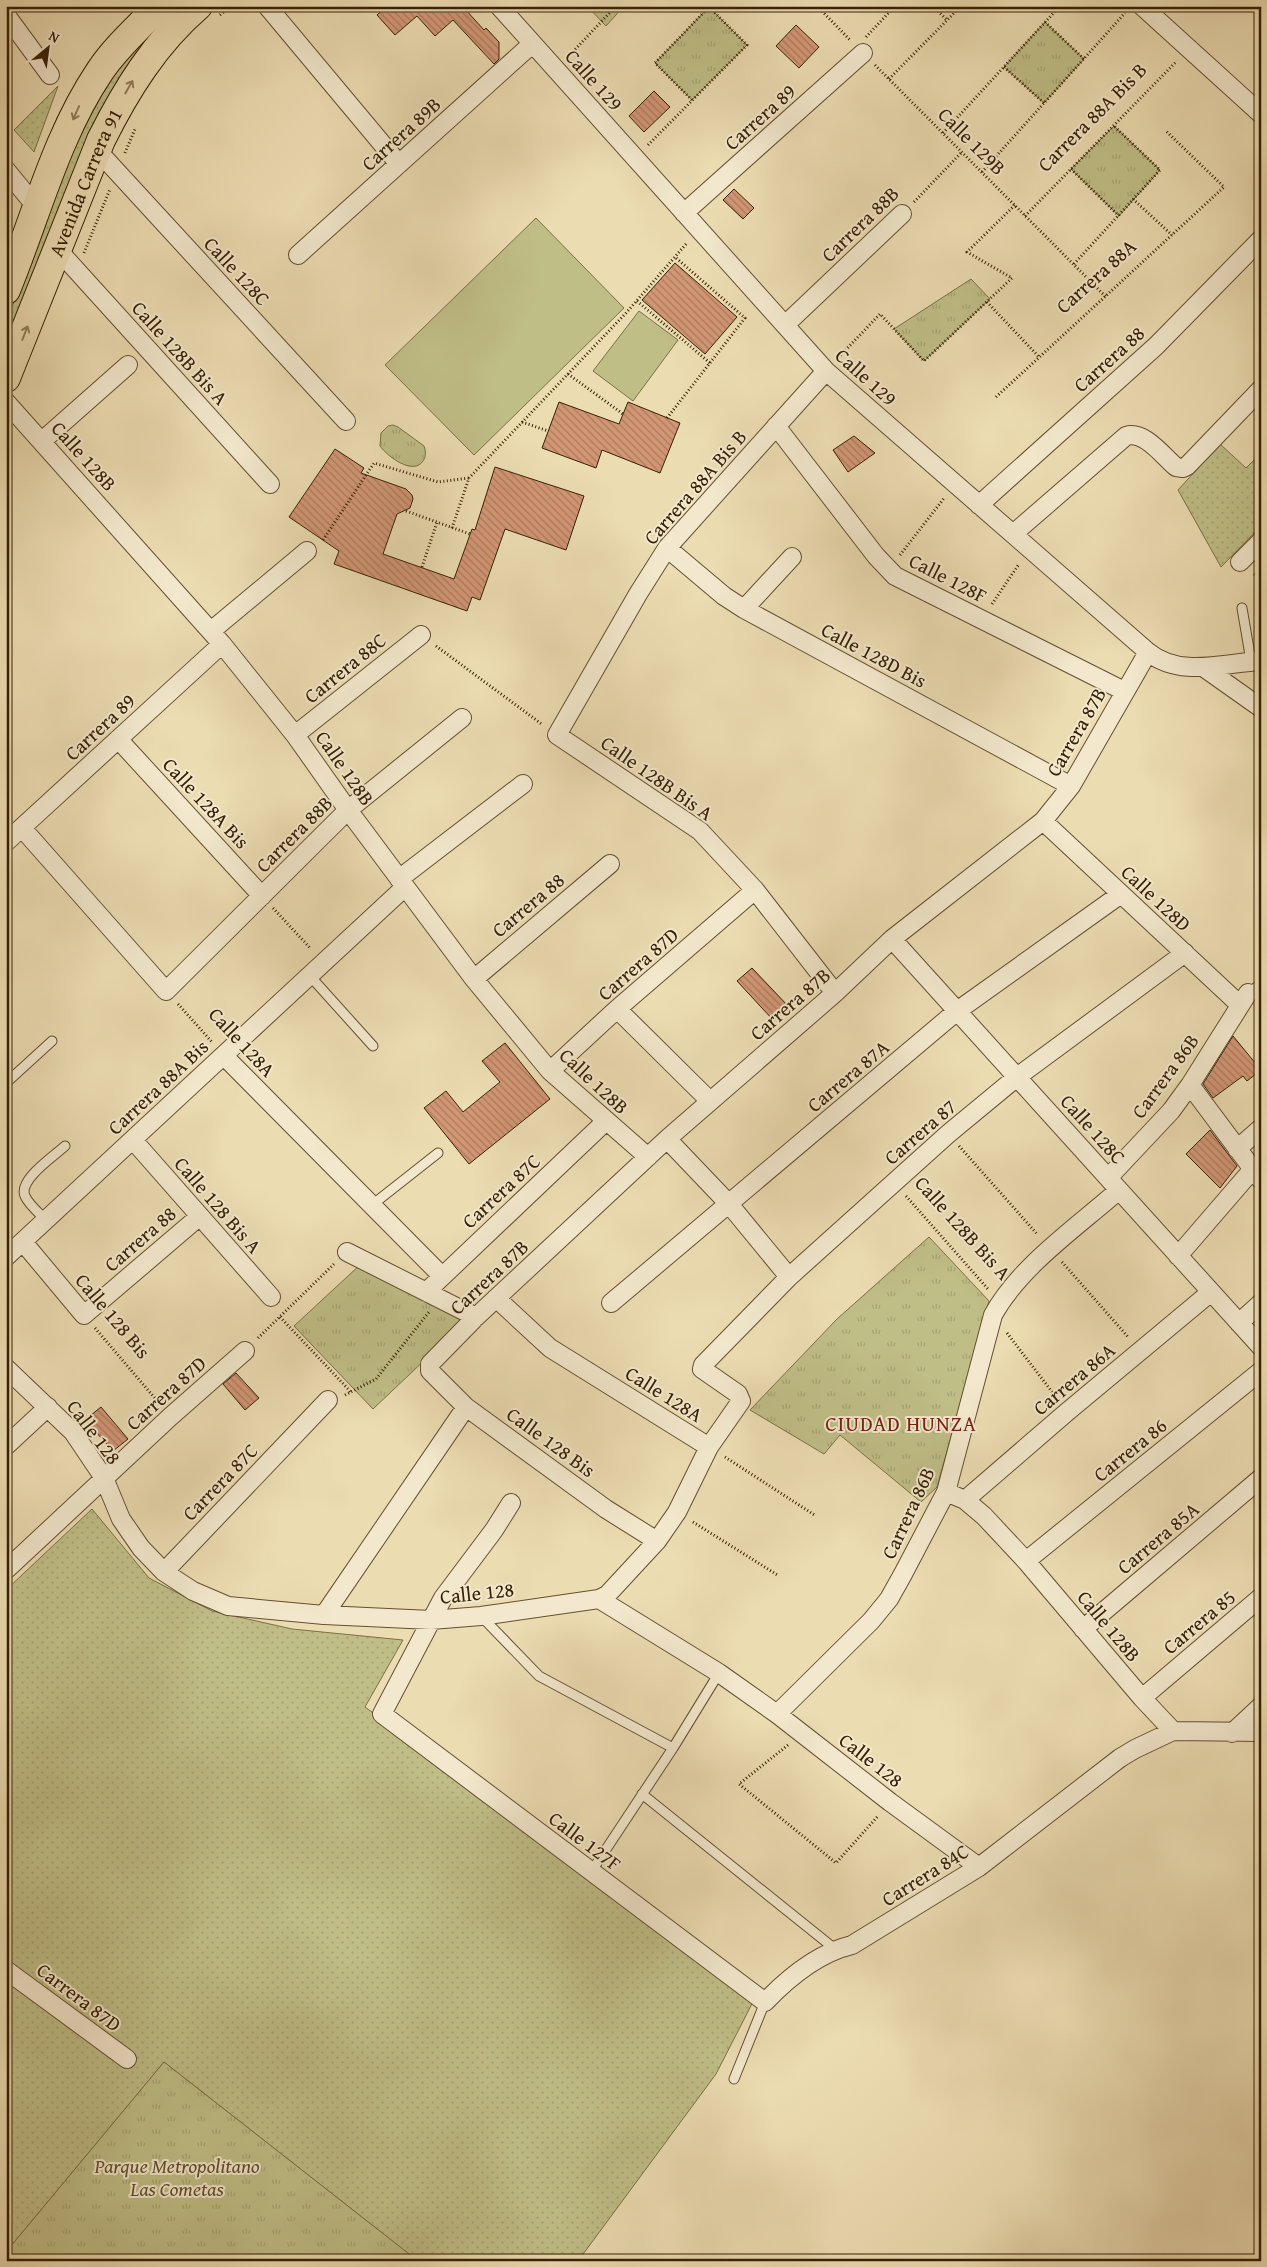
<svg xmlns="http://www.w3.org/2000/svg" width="1267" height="2267" font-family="'Gentium Book Plus',serif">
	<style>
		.grass { fill: url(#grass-dots); stroke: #7b6f46 }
		.park { fill: url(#park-tufts); stroke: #7b6f46 }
		.pitch { fill: #c0be87; stroke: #7b6f46 }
		.building { fill: url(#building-back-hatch); stroke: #362004 }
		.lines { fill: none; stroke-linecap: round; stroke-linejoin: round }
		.lane-casing { stroke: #644f30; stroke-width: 11 }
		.street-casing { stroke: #644f30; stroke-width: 20 }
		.primary-casing { stroke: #362004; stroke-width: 30 }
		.path { stroke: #362004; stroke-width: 3; stroke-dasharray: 1 2.5; stroke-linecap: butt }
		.lane { stroke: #f3e8cd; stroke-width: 9 }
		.street { stroke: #f3e8cd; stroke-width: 18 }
		.primary { stroke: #ecdcb2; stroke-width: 28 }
		.oneway { stroke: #917e5b }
		.labels { text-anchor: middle; stroke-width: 4; stroke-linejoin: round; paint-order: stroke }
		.street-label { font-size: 20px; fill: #362004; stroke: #f3e8cd }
		.park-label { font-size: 20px; font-style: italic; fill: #5f4f2b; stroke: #f3e8cd }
		.neighbourhood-label { font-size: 21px; letter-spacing: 1px; fill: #7a1f14; stroke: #f3e8cd }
	</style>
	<defs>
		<pattern id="grass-dots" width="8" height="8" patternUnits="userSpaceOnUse" patternTransform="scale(1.25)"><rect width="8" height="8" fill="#c0be87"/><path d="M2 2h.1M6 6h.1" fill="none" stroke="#a6a373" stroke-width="1.8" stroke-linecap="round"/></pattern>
		<pattern id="park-tufts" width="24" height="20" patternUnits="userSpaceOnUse" patternTransform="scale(1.25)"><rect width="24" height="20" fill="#c0be87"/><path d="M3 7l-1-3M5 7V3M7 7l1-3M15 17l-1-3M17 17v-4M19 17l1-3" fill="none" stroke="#a6a373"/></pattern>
		<pattern id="building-back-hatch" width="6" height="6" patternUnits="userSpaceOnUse" patternTransform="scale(1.25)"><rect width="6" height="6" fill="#d29675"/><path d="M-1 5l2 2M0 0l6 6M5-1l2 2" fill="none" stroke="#ab7a5e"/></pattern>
	</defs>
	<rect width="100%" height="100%" fill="#ecdcb2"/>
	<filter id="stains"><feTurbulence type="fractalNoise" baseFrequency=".004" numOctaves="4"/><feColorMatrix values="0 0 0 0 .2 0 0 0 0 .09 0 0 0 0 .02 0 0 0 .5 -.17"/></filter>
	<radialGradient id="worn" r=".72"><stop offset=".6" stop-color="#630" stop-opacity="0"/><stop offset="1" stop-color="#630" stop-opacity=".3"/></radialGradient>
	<path class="grass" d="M168,6H186L17,328L6,324L58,179L95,95Z
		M58,86L34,152L14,130Z
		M1220,444L1246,468L1261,453V526L1221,567L1178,490Z
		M92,1509L149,1578L212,1611L292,1629L403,1640L365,1707L758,1992L716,2074L578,2261H418L164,2062L6,2252V1590Z"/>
	<path class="park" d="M587,6H624L606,26Z
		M709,7L747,45L692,100L655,63Z
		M1045,22L1084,59L1044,103L1004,67Z
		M1114,126L1160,170L1119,216L1071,169Z
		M971,279L990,299L924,361L894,329Z
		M393,425L398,427L424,446C426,451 426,457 423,461C413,476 387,456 380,446L381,433L388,426Z
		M929,1237L989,1301L937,1487L921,1502L840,1435L824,1454L750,1410L837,1319Z
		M361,1264L467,1320L373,1409L294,1326Z
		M164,2062L418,2261H6V2252Z"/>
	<path class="pitch" d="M536,218L624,308L474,455L385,365Z
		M639,311L678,340L633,401L593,371Z"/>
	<path class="building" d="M387,6H468L465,9L484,30L486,28L499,42V59L494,64L453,20L435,36L417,16L395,35L377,15Z
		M796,25L819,47L799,68L776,46Z
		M654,91L670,107L644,132L629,116Z
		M734,189L754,208L743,219L723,200Z
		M675,263L737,317L705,354L642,300Z
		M559,402L619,424L628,402L680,423L660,473L602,450L596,468L542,448Z
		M854,436L875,453L848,472L833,450Z
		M335,449L364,468L361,473L406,489L412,495L413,499L410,508L397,514L383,554L454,579L472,529L475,530L495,467L584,496L566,550L505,529L480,600L472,597L467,611L334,564L339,551L289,517Z
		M752,968L789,1007L774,1021L737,981Z
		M1233,1036L1261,1070L1247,1081L1243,1076L1213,1098L1203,1084Z
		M505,1043L550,1099L469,1164L424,1108L446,1091L463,1112L500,1082L482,1061Z
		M1210,1130L1237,1166L1220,1188L1186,1154Z
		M236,1373L259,1398L245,1410L223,1384Z
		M101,1407L128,1439L113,1451L85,1420Z"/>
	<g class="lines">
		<defs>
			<path id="lane" d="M1242,608L1251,661
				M310,976L373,1046
				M1248,993L1261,984
				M6,1083L52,1041
				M372,1205L438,1153
				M46,1220C40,1214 29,1205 25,1196C18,1180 54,1156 65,1146
				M481,1616L539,1676L673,1748
				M642,1794L835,1949
				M591,1872L673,1748L719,1673
				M734,2079L765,2002"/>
			<path id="street" d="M267,6L399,164
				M499,6L826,371L1148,652C1180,678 1223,663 1261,661
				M1142,6L1261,114
				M6,15L50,75
				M97,150L346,421
				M6,170L38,209
				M684,213L863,53
				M58,250L270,484
				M298,255L532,44
				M785,325L902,214
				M826,371L667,548L638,594L557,735L700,831L755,890L835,993
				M6,402L222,644L295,735L348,810L474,979L550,1071L648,1157
				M776,426L876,556L895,576L1124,691
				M42,441L128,365
				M979,505L1156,346L1261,239
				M1013,534L1126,436C1144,430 1163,456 1176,467L1183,468L1187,466L1261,389
				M667,548L724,596L744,609L1071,786
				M1240,562L1261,541
				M744,609L792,557
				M211,631L307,551
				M1203,667L1261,708
				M295,735L421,635
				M118,739L262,896
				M1043,821L1240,1005
				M22,828L166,991L348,810L462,718
				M6,842L222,644
				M399,879L523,784
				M892,939L1261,1347
				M474,979L610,864
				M617,1009L710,1101
				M224,1056L441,1275
				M550,1071L617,1009L755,890
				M1190,1085L1261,1180
				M667,1139L729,1204L789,1277
				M133,1140L271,1297
				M1237,1149L1261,1128
				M1108,1178L1171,1111L1190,1085L1248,993
				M23,1242L84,1315L200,1216
				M347,1252L476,1317
				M1178,1256L1253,1169
				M6,1257L405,887
				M426,1292L606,1121
				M496,1298L550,1348L709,1447
				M611,1303L957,1011L1121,894
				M1239,1323L1261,1303
				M6,1368L73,1432L104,1478L121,1519L141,1548L164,1572L193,1591L228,1606L324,1615L431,1620L481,1616L599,1599L719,1673L777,1714L890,1802L979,1867
				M6,1446L48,1407
				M946,1492L965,1500L984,1516L1026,1561L1142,1698L1173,1731L1261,1732
				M965,1500L1067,1412L1211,1292
				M511,1503L494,1530L443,1598L382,1714L765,2002C788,1978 818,1953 852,1945L979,1867L1120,1758L1135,1749L1173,1731
				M657,1541L606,1509L466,1407L430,1371V1364L476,1317L667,1139L835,993L892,939L1043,821L1071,786L1148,652
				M1026,1561L1261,1371
				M6,1570L170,1417L245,1351
				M164,1572L328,1400
				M599,1599L607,1595L657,1541L677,1512L709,1447L741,1401L738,1394L702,1369L703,1365L789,1277L948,1134L1017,1077L1185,953
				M324,1615L466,1407
				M1083,1629L1261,1478
				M1142,1698L1261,1597
				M777,1714L871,1621L889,1599L903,1574L946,1492L993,1315C1020,1266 1077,1227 1119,1190
				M1232,1733L1261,1706
				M6,1970L127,2059"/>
			<g id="primary">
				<path d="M6,290C36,217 56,136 100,71C116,47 139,27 159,6"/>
				<path id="s1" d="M6,378L101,140C126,90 155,43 198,6"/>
			</g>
		</defs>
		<use href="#lane" class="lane-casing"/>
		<use href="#street" class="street-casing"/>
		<use href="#primary" class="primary-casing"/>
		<path class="path" d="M817,6L851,41
			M933,6L947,20
			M220,15L231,6
			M1045,22L1084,59
			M866,37L895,6
			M568,57L616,6
			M875,65L1106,297
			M1004,67L1044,103
			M889,79L961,6
			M692,100L655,63L709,7
			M943,133L1060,6
			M648,145L747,45L709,7
			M125,153L135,129
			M1071,169L1119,216
			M982,172L1125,13
			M1133,199L1172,235
			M914,202L962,152
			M1025,216L1176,62
			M84,253L110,189
			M1074,264L1160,170L1114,126
			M637,301L710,363
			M987,302L1039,357
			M838,358L880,314L924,361L1012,278L967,252L1015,205
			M568,374L623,414
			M996,397L1224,187L1166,131
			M667,418L745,318L675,257
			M522,422L548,431
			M406,511L470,534
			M452,528L469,478L626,313L687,243
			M323,540L374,463L438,482L469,478
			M900,555L945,497
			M422,567L437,522
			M1254,574L1261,579
			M992,604L1019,564
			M436,646L543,725
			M273,908L311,949
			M178,1004L212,1042
			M959,1146L1038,1235
			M906,1196L988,1289
			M1062,1262L1129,1338
			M280,1317L351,1392
			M95,1328L159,1403
			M1007,1333L1056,1397
			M258,1338L334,1264
			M345,1395L376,1379L429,1312
			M725,1457L816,1516
			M693,1522L779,1576
			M788,1745L739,1784L836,1863L878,1816"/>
		<use href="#lane" class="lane"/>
		<use href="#street" class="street"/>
		<use href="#primary" class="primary"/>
	</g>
	<defs><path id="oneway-shaft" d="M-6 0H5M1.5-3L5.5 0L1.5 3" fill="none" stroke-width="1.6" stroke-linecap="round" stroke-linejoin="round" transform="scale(1.25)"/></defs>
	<g class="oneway">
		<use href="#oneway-shaft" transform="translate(129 87) rotate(-60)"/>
		<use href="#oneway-shaft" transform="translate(76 113) rotate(114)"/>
		<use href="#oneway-shaft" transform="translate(25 333) rotate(-69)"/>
	</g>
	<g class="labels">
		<g class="street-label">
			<text transform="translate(594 80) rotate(48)" y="7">Calle 129</text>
			<text transform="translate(760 117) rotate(-42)" y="7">Carrera 89</text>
			<text transform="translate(1092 117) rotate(-45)" y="7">Carrera 88A Bis B</text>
			<text transform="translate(401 134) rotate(-42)" y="7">Carrera 89B</text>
			<text transform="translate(972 141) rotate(45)" y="7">Calle 129B</text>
			<text dy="7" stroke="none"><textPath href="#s1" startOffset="211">Avenida Carrera 91</textPath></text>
			<text transform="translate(860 224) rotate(-44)" y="7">Carrera 88B</text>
			<text transform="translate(237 271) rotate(47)" y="7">Calle 128C</text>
			<text transform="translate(1096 276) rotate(-42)" y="7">Carrera 88A</text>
			<text transform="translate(180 353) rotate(48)" y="7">Calle 128B Bis A</text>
			<text transform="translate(1109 359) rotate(-42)" y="7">Carrera 88</text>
			<text transform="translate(866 377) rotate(42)" y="7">Calle 129</text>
			<text transform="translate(84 456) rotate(48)" y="7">Calle 128B</text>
			<text transform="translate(695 487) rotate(-49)" y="7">Carrera 88A Bis B</text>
			<text transform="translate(948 578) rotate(27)" y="7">Calle 128F</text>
			<text transform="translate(874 655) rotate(28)" y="7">Calle 128D Bis</text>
			<text transform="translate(345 668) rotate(-39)" y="7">Carrera 88C</text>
			<text transform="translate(100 727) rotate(-43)" y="7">Carrera 89</text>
			<text transform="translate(1076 732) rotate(-60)" y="7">Carrera 87B</text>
			<text transform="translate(345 768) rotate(55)" y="7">Calle 128B</text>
			<text transform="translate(657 778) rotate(35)" y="7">Calle 128B Bis A</text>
			<text transform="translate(206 803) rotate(47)" y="7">Calle 128A Bis</text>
			<text transform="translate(294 834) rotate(-45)" y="7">Carrera 88B</text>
			<text transform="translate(1156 898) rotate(43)" y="7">Calle 128D</text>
			<text transform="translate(528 905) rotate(-40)" y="7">Carrera 88</text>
			<text transform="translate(638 964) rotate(-41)" y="7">Carrera 87D</text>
			<text transform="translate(790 1004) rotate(-41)" y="7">Carrera 87B</text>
			<text transform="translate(242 1042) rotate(47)" y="7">Calle 128A</text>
			<text transform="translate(848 1076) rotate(-40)" y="7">Carrera 87A</text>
			<text transform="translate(1165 1076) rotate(-54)" y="7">Carrera 86B</text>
			<text transform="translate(594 1081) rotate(43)" y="7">Calle 128B</text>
			<text transform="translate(158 1087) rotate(-43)" y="7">Carrera 88A Bis</text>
			<text transform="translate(1093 1129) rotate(48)" y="7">Calle 128C</text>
			<text transform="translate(920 1132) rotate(-41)" y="7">Carrera 87</text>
			<text transform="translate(501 1191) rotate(-43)" y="7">Carrera 87C</text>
			<text transform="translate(218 1205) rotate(49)" y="7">Calle 128 Bis A</text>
			<text transform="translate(963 1228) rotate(48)" y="7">Calle 128B Bis A</text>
			<text transform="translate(140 1239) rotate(-41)" y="7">Carrera 88</text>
			<text transform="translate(489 1277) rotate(-43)" y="7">Carrera 87B</text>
			<text transform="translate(113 1316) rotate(50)" y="7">Calle 128 Bis</text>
			<text transform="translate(1074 1379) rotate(-40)" y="7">Carrera 86A</text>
			<text transform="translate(166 1393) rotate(-42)" y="7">Carrera 87D</text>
			<text transform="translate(664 1394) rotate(32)" y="7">Calle 128A</text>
			<text transform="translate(94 1432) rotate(53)" y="7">Calle 128</text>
			<text transform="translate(551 1442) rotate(36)" y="7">Calle 128 Bis</text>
			<text transform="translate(1130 1450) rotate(-39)" y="7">Carrera 86</text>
			<text transform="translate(220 1482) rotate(-46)" y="7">Carrera 87C</text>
			<text transform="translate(908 1513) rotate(-65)" y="7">Carrera 86B</text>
			<text transform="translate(1158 1538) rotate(-40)" y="7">Carrera 85A</text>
			<text transform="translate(477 1593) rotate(-6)" y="7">Calle 128</text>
			<text transform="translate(1199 1622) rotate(-40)" y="7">Carrera 85</text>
			<text transform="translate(1109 1626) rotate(50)" y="7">Calle 128B</text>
			<text transform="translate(871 1760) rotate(38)" y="7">Calle 128</text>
			<text transform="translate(585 1841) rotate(37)" y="7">Calle 127F</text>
			<text transform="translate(925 1875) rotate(-32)" y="7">Carrera 84C</text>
			<text transform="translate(79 1997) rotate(37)" y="7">Carrera 87D</text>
		</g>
		<g class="park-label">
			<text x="177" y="2173">Parque Metropolitano<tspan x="177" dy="23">Las Cometas</tspan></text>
		</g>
		<g class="neighbourhood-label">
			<text x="901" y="1431">CIUDAD HUNZA</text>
		</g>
	</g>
	<rect width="1267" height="2267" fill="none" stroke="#ecdcb2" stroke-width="25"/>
	<rect x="8" y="8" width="1252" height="2252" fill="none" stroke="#362004" stroke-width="2.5"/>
	<rect x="12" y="12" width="1242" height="2242" fill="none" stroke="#362004"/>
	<g transform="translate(48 48) rotate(29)" stroke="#f3e8cd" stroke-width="4" paint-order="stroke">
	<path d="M0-4L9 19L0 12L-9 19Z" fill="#362004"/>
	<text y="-8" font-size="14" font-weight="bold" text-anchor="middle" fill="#362004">N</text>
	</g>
	<rect width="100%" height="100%" filter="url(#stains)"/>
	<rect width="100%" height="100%" fill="url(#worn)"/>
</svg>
